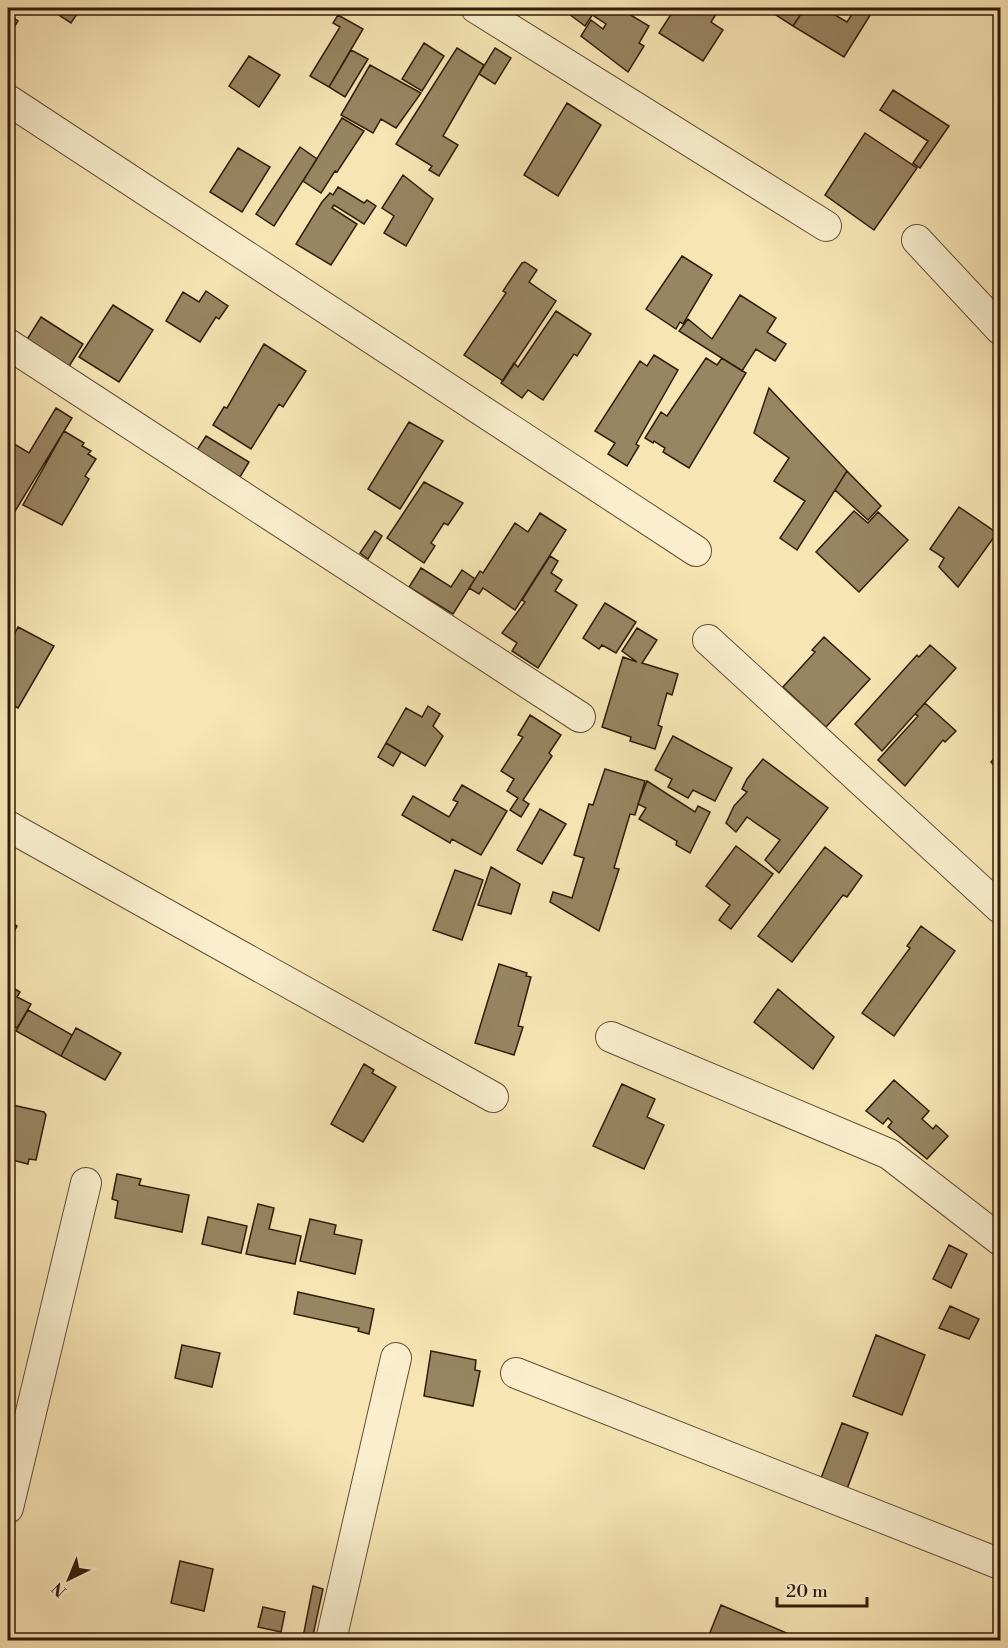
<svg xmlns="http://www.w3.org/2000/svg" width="1008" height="1648" font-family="'Libre Bodoni',serif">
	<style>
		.building { fill: #988562; stroke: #321c0a; stroke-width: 1.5 }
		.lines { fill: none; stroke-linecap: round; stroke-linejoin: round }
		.street-casing { stroke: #634e34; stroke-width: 32 }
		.street { stroke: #faeece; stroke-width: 30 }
	</style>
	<rect width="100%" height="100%" fill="#f7e5b4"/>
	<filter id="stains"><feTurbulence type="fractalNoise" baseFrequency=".00333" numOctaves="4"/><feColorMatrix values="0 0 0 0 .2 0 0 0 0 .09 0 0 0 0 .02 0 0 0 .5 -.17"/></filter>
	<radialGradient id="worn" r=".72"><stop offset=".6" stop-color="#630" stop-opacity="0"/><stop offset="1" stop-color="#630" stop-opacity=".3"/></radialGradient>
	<path class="building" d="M48,8H81L71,23Z
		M539,8H554L549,14Z
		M561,8H597L585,26Z
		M600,8H619L649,26L639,43L644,46L628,72L581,36L591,20L603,29L606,24L594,16Z
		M675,8H720L711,22L723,30L703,61L659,33Z
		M765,8H805L793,26Z
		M805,8H823L847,22L856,8L874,9L844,57L793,26Z
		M8,14L18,21L8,37Z
		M338,15L363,29L329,87L310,76L340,27L333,23Z
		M424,43L444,56L422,91L402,79Z
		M457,48L484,65L443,136L458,145L439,176L429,170L432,166L396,144Z
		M495,48L511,58L495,84L479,74Z
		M351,50L368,59L345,97L329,87Z
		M249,56L280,75L259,107L229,86Z
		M370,65L421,93L396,128L381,119L373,133L341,115Z
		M893,90L949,126L920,168L913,163L928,141L880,110Z
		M567,103L601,125L558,196L524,175Z
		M342,118L364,131L337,172L335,171L321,193L303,181Z
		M865,133L917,168L874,230L825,195Z
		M300,147L317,159L274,226L256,214Z
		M238,148L270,167L242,212L210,192Z
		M403,175L433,199L406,246L384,233L394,216L382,208Z
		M338,187L364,203L367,200L376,206L364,224L334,205L332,208L357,224L331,265L296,244L322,202L330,193L333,195Z
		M682,256L712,275L683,324L680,322L676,329L646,309Z
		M525,262L537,270L529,282L556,301L503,381L464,355L506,293L503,291L522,263Z
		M206,291L228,306L219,319L216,317L200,342L166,321L183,292L199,302Z
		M740,295L776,318L767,332L786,344L775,361L756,349L742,371L679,331L688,319L712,339Z
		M113,305L153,330L119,382L79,357Z
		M556,311L591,334L577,356L574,354L543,400L528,390L522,398L501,383L514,363L518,367Z
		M41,317L83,344L68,368L26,341Z
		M264,344L306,371L283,407L279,404L251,449L213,425L224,407L227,408Z
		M654,355L678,370L636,444L639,446L627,466L608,454L615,443L595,431L640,361L647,366Z
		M706,358L717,365L722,358L746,373L689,468L663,452L665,448L654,441L653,443L645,438L661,412L667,416Z
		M769,388L847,471L797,550L780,538L805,501L774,481L789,458L754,433Z
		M56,408L72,418L9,521L8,440L29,453Z
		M409,422L443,441L400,509L368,489Z
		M64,431L84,443L82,446L91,451L88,454L96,459L85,476L89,479L62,525L23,505Z
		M206,436L249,462L240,477L197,450Z
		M847,471L881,506L868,520L835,490Z
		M424,482L463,503L448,525L444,523L431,543L435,546L424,563L387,538Z
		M959,507L997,533L958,587L939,567L944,558L930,549Z
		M854,511L868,523L878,512L908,540L859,592L816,552Z
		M540,513L566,530L515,610L483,588L479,594L469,588L480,571L483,573L515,523L528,532Z
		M375,531L382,536L368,559L360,553Z
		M550,556L558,561L551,573L562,580L555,591L577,605L538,668L512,651L517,643L502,633L525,602L522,600Z
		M421,568L451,587L462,570L475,579L453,614L409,587Z
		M605,603L636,622L616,653L602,645L599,649L583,638Z
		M18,627L54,646L18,708L8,703V646Z
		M637,628L657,640L642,663L678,674L672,695L667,693L658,725L662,727L655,749L630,741L631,737L602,727L623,657L637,662L622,651Z
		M824,637L870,679L826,727L783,687L815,652L812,650Z
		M930,645L956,668L882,751L855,724L917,655L919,657Z
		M925,703L956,731L945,742L943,740L905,786L878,760L918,716L915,714Z
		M428,706L440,714L433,726L443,736L425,766L386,743L406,708L422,717Z
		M530,715L561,735L549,753L552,756L523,800L529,804L521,817L510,810L518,798L507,791L514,779L501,771L523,737L518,735Z
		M673,736L732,768L715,801L693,790L688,798L668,787L672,779L655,770Z
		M386,743L401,752L393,766L378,757Z
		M1000,752V772L991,762Z
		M763,759L828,808L779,873L765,860L780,840L747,817L736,832L726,823L734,806L747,792L742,789L747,779Z
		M605,769L645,781L635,815L630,814L614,868L619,869L599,931L550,902L553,892L572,898L584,858L574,855L589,804L593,805Z
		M647,781L695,812L698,806L710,812L690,853L676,845L677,841L639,819L646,808L638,804Z
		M462,785L507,811L481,855L452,839L450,843L402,815L413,796L449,817L458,802L453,800Z
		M540,809L566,824L542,864L517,850Z
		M736,846L773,874L731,929L719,920L730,905L706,886Z
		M825,847L862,876L847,897L843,895L792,962L758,936Z
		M491,867L520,884L511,914L478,905Z
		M455,870L483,880L462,940L433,930Z
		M8,921L17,926L8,943Z
		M921,926L955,951L894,1036L862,1013L910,948L907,946Z
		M499,964L527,973L526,976L531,977L518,1026L523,1027L514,1055L475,1043Z
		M8,985L20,992L17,997L31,1004L17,1028L8,1022Z
		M778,989L834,1037L813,1069L754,1022Z
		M28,1010L72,1035L61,1056L16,1031Z
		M76,1028L121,1053L105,1080L61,1056Z
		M364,1064L374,1070L372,1073L396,1087L363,1142L331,1124Z
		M894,1080L929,1111L922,1119L933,1129L936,1125L948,1136L927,1159L888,1127L892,1122L888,1118L883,1124L866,1111Z
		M622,1084L655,1099L647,1117L664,1125L644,1169L593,1146Z
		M8,1104L44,1112L46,1115L36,1160L29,1159L28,1164L8,1159Z
		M117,1174L141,1179L139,1185L189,1195L182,1232L115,1218L118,1201L112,1199Z
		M258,1204L274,1208L269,1229L301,1236L295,1264L246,1254Z
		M208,1217L247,1226L241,1253L202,1244Z
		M310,1219L336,1225L334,1234L362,1240L355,1274L300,1261Z
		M949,1245L967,1254L951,1288L933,1279Z
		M298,1292L374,1309L369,1334L358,1331L359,1328L294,1314Z
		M950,1306L979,1319L969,1339L939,1328Z
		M876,1335L925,1355L902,1415L853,1396Z
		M182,1345L220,1353L212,1387L175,1378Z
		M431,1351L476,1360L475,1370L480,1371L473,1406L424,1396Z
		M842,1423L868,1433L847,1489L821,1478Z
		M180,1561L213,1569L204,1611L171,1603Z
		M313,1586L323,1589L312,1640L303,1637Z
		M721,1605L803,1640H707Z
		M263,1607L285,1612L281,1632L258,1627Z"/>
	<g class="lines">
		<defs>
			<path id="street" d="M476,8L826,226
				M8,100L696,551
				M917,240L1000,329
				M8,344L580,717
				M708,640L1000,908
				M8,826L493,1097
				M611,1037L889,1154L1000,1240
				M516,1373L1000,1564
				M8,1508L86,1183
				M331,1640L396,1358"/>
		</defs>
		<use href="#street" class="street-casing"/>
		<use href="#street" class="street"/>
	</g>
	<rect width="1008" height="1648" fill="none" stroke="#f7e5b4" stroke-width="30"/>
	<rect x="9" y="9" width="990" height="1630" fill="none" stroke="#321c0a" stroke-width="3"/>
	<rect x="15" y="15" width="978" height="1618" fill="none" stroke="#321c0a" stroke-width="1.5"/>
	<g transform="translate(69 1579) rotate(223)" stroke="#faeece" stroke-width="4.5" paint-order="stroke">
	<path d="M0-4.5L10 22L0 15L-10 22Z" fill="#321c0a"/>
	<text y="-9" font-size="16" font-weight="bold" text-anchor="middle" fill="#321c0a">N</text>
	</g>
	<path d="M777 1597v9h90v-9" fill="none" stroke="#321c0a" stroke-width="3"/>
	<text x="786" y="1597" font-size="18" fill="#321c0a" stroke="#faeece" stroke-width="4.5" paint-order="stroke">20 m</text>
	<rect width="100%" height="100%" filter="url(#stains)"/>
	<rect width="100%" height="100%" fill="url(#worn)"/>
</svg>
